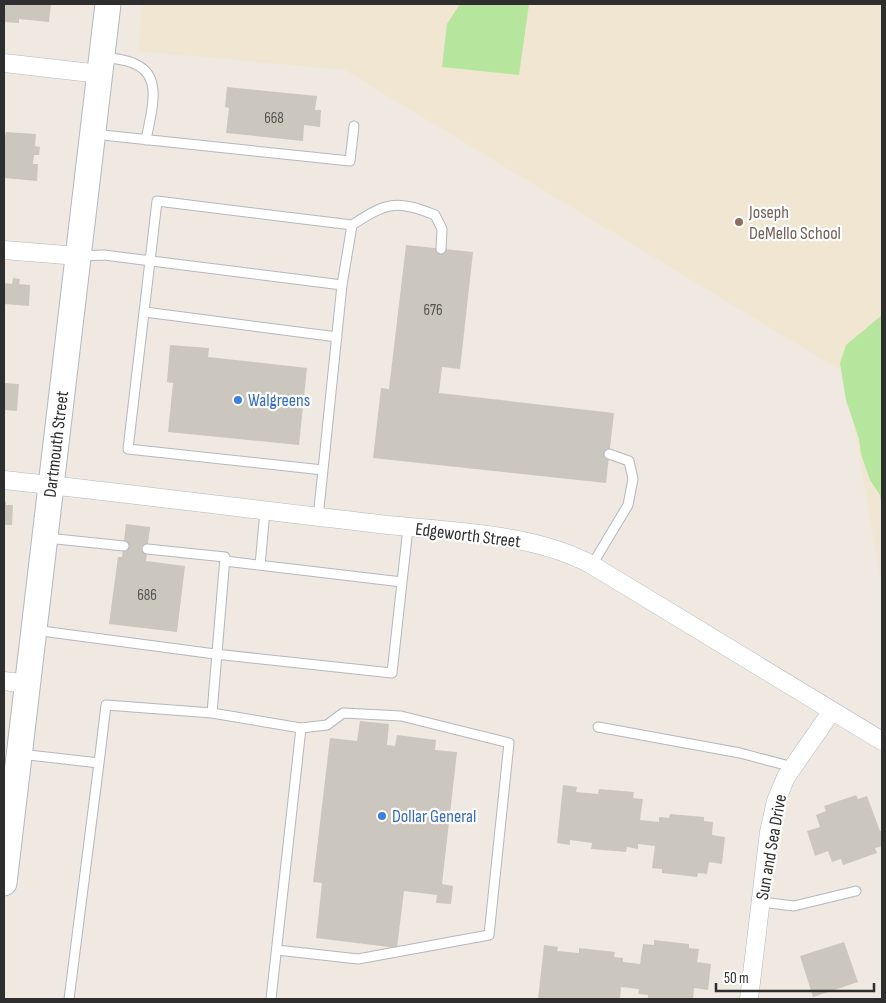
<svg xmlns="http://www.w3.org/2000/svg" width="886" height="1003" font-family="'Sofia Sans Condensed',sans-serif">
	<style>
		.education { fill: #f0e6d1 }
		.green { fill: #b6e59e }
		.building { fill: #cbc7bf }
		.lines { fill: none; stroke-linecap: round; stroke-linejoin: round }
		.lane-casing { stroke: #b4b7c1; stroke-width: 11 }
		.street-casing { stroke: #b4b7c1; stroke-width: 19 }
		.secondary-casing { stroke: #b4b7c1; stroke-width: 27 }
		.lane { stroke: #fff; stroke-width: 9 }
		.street { stroke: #fff; stroke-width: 18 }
		.secondary { stroke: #fff; stroke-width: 25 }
		.education-dot { fill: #8d6e63; stroke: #fff; stroke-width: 2 }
		.shop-dot { fill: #3f7fe0; stroke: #fff; stroke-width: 2 }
		.labels { text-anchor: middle; stroke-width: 4.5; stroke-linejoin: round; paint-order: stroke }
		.number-label { font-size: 15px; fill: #555452 }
		.education-label { font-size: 18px; fill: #785e54; stroke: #fff; text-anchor: start }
		.shop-label { font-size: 18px; fill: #366cbe; stroke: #fff; text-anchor: start }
		.street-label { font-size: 18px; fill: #2e2e2e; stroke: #fff }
	</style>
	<rect width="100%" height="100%" fill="#efe9e1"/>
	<path class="education" d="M143,4H882V586L845,373L345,70L138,51Z"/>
	<path class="green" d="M460,4H529L519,75L442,67L447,24Z
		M882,315V507L880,495L870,480L861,454L859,439L846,400L840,363L846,345Z"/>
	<path class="building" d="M4,4H51L49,22L19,19V23L4,22Z
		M227,87L317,96L315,110H321L320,127L304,125L303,141L226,133L229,108L225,107Z
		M6,132L36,134L35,146L40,147L39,155H34L33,164H38L37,181L4,178V142Z
		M406,245L473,252L460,369L442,367L439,393L614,413L606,483L373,458L381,388L389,389Z
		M13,278L20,279L19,284L30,285L29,306L4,304V283L12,284Z
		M170,345L209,348L208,357L307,368L299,445L168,432L173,383L167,382Z
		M4,383L19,384L17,411L4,410Z
		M4,501L6,502V505H13L12,525H4Z
		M126,524L150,527L146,561L185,566L177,632L109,624L118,557H122Z
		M360,721L389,724L387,745L395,746L397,735L436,740L435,750L457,752L442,884L453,886L451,904L436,903L437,895L404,891L397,948L316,938L322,883L313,882L330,738L357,741Z
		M563,785L577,787L576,792L598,794L599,789L634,792L633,798L643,799L640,820L659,822V817L669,818L670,814L704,817V821L713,822L712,835L725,837L722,864L709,862L707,874L698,873L697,877L662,873V869L652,868L655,846L638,844V849L627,847L626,852L591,849L592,843L570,840V845L557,843Z
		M856,795L858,799L867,796L880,831H882V846L875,848L877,853L843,865L841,859L832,862L828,851L815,856L807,831L820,827L816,815L826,811L824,806Z
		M654,940L689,944V948L699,949L697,962L711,964L708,990L694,988L693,999H648V995L638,994L639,989L621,987L620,999H538L544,945L558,947L557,951L579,953V948L615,952L614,957L623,958V962L640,964L643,944L654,945Z
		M844,942L858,982L813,997L800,956Z"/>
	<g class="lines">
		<defs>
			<path id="lane" d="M103,57C114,59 127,59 137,65C164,78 150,116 146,140
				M93,134L350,161L354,126
				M352,225C386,203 395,199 435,215L442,229L441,249
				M81,256L104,255L342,285L352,225L157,201L128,449L323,470L318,517
				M145,312L337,337
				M323,470L342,285
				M47,538L124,546
				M147,549L225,557L212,713L301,728L271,999
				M225,561L402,582
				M260,565L265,511
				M592,565L628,505L633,479L629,461L609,454
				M34,630L215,654L392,673L408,528
				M598,727L740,753L793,767
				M20,754L99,763L106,705L212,713
				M761,902L794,906L856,891
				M277,950L358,959L489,935L509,743L401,716L343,713L327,725L301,728
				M69,999L99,763"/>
			<path id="street" d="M4,63L100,74
				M4,250L78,256
				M4,480C126,493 249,509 371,523C441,532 530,531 592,565L882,741
				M4,681L28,684
				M749,999L769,832L776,801L786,777L832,711"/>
			<g id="secondary">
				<path id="s1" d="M4,883L108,4"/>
			</g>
		</defs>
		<use href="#lane" class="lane-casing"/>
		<use href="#street" class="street-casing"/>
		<use href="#secondary" class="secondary-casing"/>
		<use href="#lane" class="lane"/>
		<use href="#street" class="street"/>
		<use href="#secondary" class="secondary"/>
	</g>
	<circle class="education-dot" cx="739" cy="222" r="5"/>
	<g class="shop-dot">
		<circle cx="238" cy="400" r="5"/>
		<circle cx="382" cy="816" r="5"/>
	</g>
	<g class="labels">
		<g class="number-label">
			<text x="274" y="123">668</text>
			<text x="433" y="315">676</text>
			<text x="147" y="600">686</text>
		</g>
		<g class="education-label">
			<text x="749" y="218">Joseph<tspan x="749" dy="21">DeMello School</tspan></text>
		</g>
		<g class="shop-label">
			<text x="248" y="406">Walgreens</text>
			<text x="392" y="822">Dollar General</text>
		</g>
		<g class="street-label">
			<text dy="6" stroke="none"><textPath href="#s1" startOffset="442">Dartmouth Street</textPath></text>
			<text transform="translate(468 535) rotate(7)" y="6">Edgeworth Street</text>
			<text transform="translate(771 847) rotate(-80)" y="6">Sun and Sea Drive</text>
		</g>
	</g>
	<rect width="886" height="1003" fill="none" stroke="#2e2e2e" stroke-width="10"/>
	<path d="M716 983v8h158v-8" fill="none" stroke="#2e2e2e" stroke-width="2.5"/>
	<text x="724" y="983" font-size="15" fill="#2e2e2e" stroke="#ffffff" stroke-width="4" paint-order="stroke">50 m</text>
</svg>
